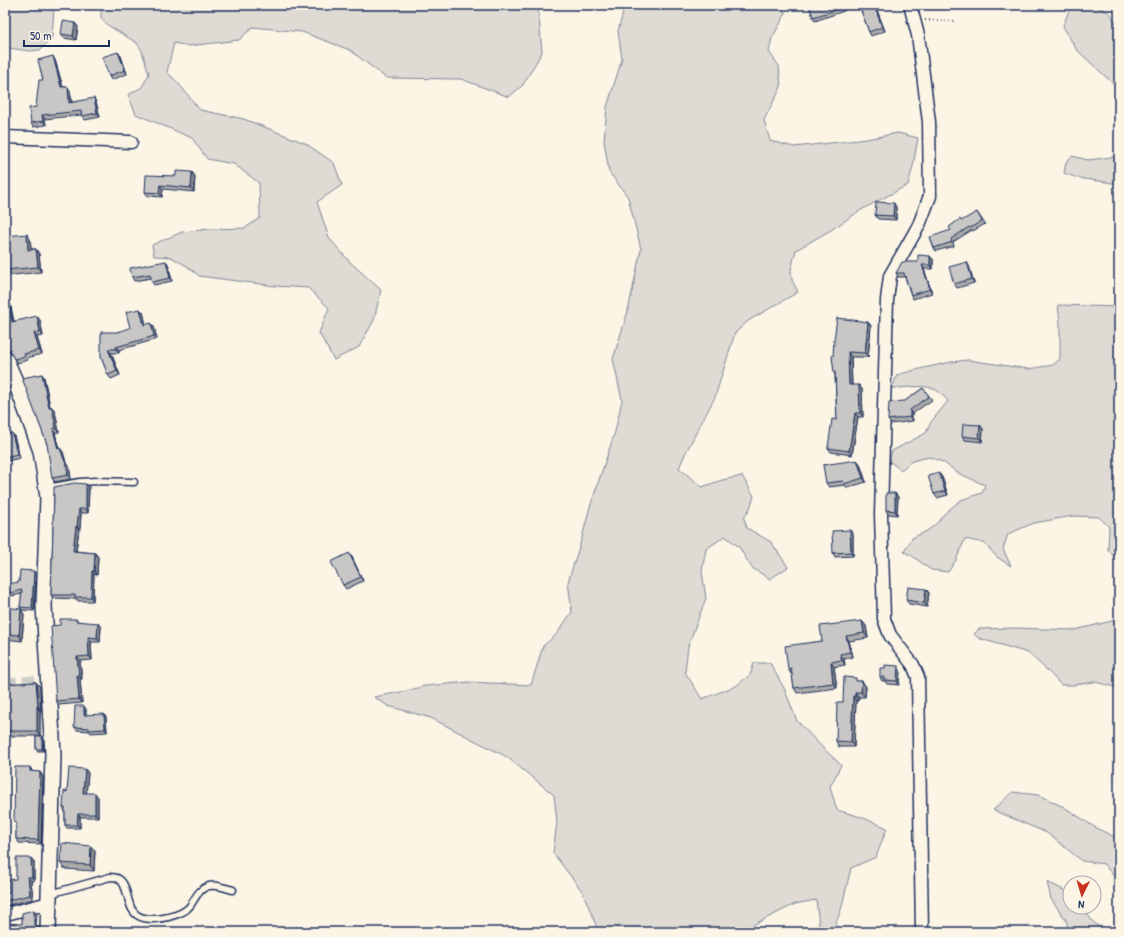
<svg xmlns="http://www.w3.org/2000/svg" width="1124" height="937" font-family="'Patrick Hand',sans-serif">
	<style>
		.green { fill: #dfdbd4; stroke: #7d8599 }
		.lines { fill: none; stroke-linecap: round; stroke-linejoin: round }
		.minor-tunnel { stroke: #cfcdca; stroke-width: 12; stroke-dasharray: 12 6; stroke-linecap: butt }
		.service-casing { stroke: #1b2f5e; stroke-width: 9 }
		.minor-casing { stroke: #1b2f5e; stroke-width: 15 }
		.tertiary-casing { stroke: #1b2f5e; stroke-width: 18 }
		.path { stroke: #1b2f5e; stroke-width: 2; stroke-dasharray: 1 3; stroke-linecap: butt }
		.service { stroke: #fcf5e5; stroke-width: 6 }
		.minor { stroke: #fcf5e5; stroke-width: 12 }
		.tertiary { stroke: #fcf5e5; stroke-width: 15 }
		.wall { fill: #acabaa; stroke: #1b2f5e }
		.shaded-wall { fill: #8c8b8b; stroke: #1b2f5e }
		.building { fill: #c8c7c6; stroke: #1b2f5e }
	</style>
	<rect width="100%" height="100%" fill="#fcf5e5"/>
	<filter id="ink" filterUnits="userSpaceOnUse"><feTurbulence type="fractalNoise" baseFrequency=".025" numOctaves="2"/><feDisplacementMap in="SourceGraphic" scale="8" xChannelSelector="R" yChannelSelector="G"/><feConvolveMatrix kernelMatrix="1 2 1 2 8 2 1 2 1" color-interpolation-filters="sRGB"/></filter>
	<g filter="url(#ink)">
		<path class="green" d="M5,5H64L54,7L52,38L40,50L30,51L8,48L5,42Z
			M83,5H538L542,52L523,85L509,97L461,79L386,78L350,50L302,32L253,27L239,40L189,46L174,43L167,72L178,83L200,110L244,119L305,143L334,163L342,185L317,202L329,238L350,262L381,290L374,320L359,347L334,360L319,333L329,308L308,288L275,286L199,276L187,266L171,257L154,256L152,245L182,232L210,229L245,228L260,218L259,183L234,164L207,159L192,138L136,114L128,95L142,87L149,74L142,51L137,43L109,26L101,19V9Z
			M625,5H777L786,13L772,38L769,52L779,66L781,87L764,120L770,141L794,147L867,139L898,133L918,138L913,166L908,185L861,210L831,230L796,250L791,270L792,280L798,292L748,321L735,333L715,397L685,454L679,468L702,487L722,480L742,476L754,496L750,508L744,518L747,528L771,542L788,567L770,579L752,568L739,547L725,536L706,549L702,571L706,598L688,646L685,672L702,699L736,686L750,675L754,663H770L784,688L797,721L823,748L841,765L830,787L837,810L861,817L887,828L876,857L851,868L841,910L835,925L834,932H820L816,900L795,904L753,925L734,932H598L593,917L582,891L553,853L557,822L554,795L507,757L431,718L388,706L374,697L406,691L425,686L469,682L531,685L543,646L556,635L572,612L568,582L582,538L589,510L615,432L622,400L613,359L628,311L641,249L628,197L609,172L604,141L607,107L622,59L618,31Z
			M1071,5L1098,7L1110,13L1119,28V89L1076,49L1063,26Z
			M1072,156L1088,160L1119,156V184L1078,178L1064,173L1066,162Z
			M1058,305L1119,307V562L1108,550L1109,527L1099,517L1073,516L1034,523L1008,534L1003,549L1011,566L997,557L984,543L965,539L956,560L948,572L931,570L911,555L904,552L912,538L927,531L937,523L944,514L961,500L982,493L985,485L958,473L943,462L929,457L912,461L901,470L889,461L892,451L926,433L931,422L948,401C945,398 942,394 939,392C927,382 906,389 892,388L897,375L915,370L951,362L968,360L1028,369L1053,365L1060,359V323Z
			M1119,618V693L1115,687L1095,682L1073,685H1061L1047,670L1028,653L978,638L974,634L979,629L1014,628L1075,630L1116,620Z
			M1013,792L1038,795L1064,807L1096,828L1119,839V883L1104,864L1082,861L1047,833L993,810Z
			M1047,882L1070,893V907H1082L1093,922L1106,932H1069L1066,920L1051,899Z"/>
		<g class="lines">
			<path class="minor-tunnel" d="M5,684L40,681"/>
			<defs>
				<path id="service" d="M47,488L80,482L95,481L134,482
					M50,894L110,877C113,877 116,877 119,879C131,887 124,914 144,918C157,921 182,916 190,906C195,899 198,890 206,887C214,883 224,888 233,890"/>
				<path id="minor" d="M910,5L918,35L929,122L930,196L919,225L890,276L887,300L881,514L884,619L890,635L913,665L918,677L922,932
					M5,137L131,142
					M5,913H10L49,903"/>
				<path id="tertiary" d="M5,358L18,388L41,451L48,497L44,606L53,754L48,932"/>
			</defs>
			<use href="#service" class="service-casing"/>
			<use href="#minor" class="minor-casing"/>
			<use href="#tertiary" class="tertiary-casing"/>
			<path class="path" d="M925,20L956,21"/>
			<use href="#service" class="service"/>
			<use href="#minor" class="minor"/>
			<use href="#tertiary" class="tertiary"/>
		</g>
		<path class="wall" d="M809,5H875L885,31L871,36L869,32L859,5L844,10V11L815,21L813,17Z
			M75,23L78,27L76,40L64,38L61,34Z
			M118,52L121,56L127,74L111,80L109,76Z
			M55,60L63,87H68L70,91L72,102H96L100,117L85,120L81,115L45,119L46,125L33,127L31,123L36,107L43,80Z
			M5,156H6L9,160V180H5Z
			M176,176H195L194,192L163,189L162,197L148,196L145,192Z
			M896,207V220L878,219L875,215Z
			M977,212L985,224L973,231L972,230L953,242L954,246L936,251L934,248L951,230Z
			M5,236L30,239L31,249H36L39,254L41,272L5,276Z
			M930,256L933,259V269H924L932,293L913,299L911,295L905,277H898L896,273Z
			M166,261L168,264L172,281L154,285L152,282L151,278L134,281L132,277Z
			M969,266L974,283L957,288L954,284Z
			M5,303H9L11,307L14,321L40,320L43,336L37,337L42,354L27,358L28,360L17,363L10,351L5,349Z
			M140,309L143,312L146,325L154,327L157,339L119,350V353H111L120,375L111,379L108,375L101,357L117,332L130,328Z
			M868,322L871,326L868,357H851L852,385L862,389L863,417H858L852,455L831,452L828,448L837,420L835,375L834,373L833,356Z
			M44,377L50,407H52L55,411L59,432L55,433L59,449L60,448L63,452L66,462L69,466L71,479L55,482L52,478Z
			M923,388L932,400L912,414L913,421L891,424L888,420L905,401Z
			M980,425L983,429L982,442L965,440L962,436Z
			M5,434L14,436L20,458L7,461L5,459Z
			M857,460L860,464L866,482L847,488L845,485L829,487L826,483Z
			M942,477L948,495L937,498L934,494Z
			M89,487L88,513H81L80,530H79L76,551L95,553L98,557L97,575L94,574L93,601H78L77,599L53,598L51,595L54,494Z
			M895,493L898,497L897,515L888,514L886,510Z
			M853,534V556L835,557L833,553Z
			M352,557L363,581L346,589L343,585Z
			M34,571L36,574L34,611L22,610L20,607L22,594L12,596L10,593L19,582Z
			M926,589L929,593L927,607L909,604L906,600Z
			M5,607L24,614L22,641L5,639Z
			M76,619L77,621L101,627L100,642H91L92,660L80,661L82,679H80L82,703L59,705L56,701L60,625Z
			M862,621L866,626L868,638L849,641L853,657L844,659L845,665L834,667L837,688L797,693L794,688L792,674H791L788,669L822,641Z
			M900,670L899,685L887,684L885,681H882L880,677Z
			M858,681H862L866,687L865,697H859L858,701H856L854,747H839L836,741L843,702Z
			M36,682L40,687L41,711H40V736H42L43,738L44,751H37L36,749V736H11L8,731L7,718H5V684Z
			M86,709V715L106,717L107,732L91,733L89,731L77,730L74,727Z
			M85,769L88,773L86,793L98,797V817H80V828H67L65,825V811L63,808L67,792Z
			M33,772H40L43,777L41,844L19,843L16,839V824L14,822Z
			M95,851L94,871L65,869L60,863Z
			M31,858L34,862V881H31L33,899L5,906V893H9L16,879Z"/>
		<path class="shaded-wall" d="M874,5H875L885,31L882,27Z
			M75,23L78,27L76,40L73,36Z
			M118,52L121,56L127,74L125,70Z
			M53,56L55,60L64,91L61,87Z
			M68,87L70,91L72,107L69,103Z
			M94,98L96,102L100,117L97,113Z
			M42,115L45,119L46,125L43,121Z
			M6,156L9,160V180L6,176Z
			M192,172L195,176L194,192L191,188Z
			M160,185L163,189L162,197L159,193Z
			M894,203L896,207V220L893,216Z
			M27,234L30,239L32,254L28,250Z
			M36,249L39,254L41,272L38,267Z
			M930,256L933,259V269L930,265Z
			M166,261L168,264L172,281L170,278Z
			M967,262L969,266L974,283L972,279Z
			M922,265L924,269L932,293L930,289Z
			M9,303L11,307L14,326L12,322Z
			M140,309L143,312L147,329L144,325Z
			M37,316L40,320L43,336L40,332Z
			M868,322L871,326L868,357L865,353Z
			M151,323L154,327L157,339L154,336Z
			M34,333L37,337L42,354L39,350Z
			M116,347L119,350V353L116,349Z
			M108,349L111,353L120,375L117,371Z
			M848,352L851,357L852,390L849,385Z
			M42,374L44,377L51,411L49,408Z
			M859,385L862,389L863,417L860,413Z
			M52,407L55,411L59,432L56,428Z
			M910,410L912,414L913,421L910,417Z
			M855,413L858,417L852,455L849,451Z
			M980,425L983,429L982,442L979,438Z
			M53,429L55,433L60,453L58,449Z
			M12,433L14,436L20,458L17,454Z
			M60,448L63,452L66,464V462L69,466L71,479L68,475Z
			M857,460L860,464L866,482L863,478Z
			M939,473L942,477L948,495L945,491Z
			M86,484L89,487L88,513L86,509Z
			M895,493L898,497L897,515L895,511Z
			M79,509L81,513L80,530L77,527Z
			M76,526L79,530L75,555L73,551Z
			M850,530L853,534V556L851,552Z
			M95,553L98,557L97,575L94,571Z
			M349,553L352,557L363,581Z
			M34,571L36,574L34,611L32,608Z
			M92,571L94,574L93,601L91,597Z
			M926,589L929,593L927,607L924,603Z
			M21,609L24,614L22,641L19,635Z
			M862,621L866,626L868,638L864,633Z
			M98,623L101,627L100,642L97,638Z
			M846,636L849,641L853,657L850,652Z
			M88,637L91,642L92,660L89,656Z
			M840,654L844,659L845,665L842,660Z
			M77,657L80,661L82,679L79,675Z
			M831,662L834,667L837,688L833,683Z
			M898,666L900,670L899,685L897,681Z
			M77,675L80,679L82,703L79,699Z
			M862,681L866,687L865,697L861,692Z
			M36,682L40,687L41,711L38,706Z
			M855,692L859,697L858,701L855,696Z
			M853,696L856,701L854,747L851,742Z
			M37,706L40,711V736L37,731Z
			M84,706L86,709V718L84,715Z
			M104,714L106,717L107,732L105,729Z
			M42,736L43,738L44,751L42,749Z
			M30,767L33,772L30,771Z
			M85,769L88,773L86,797L83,793Z
			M40,772L43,777L41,844L38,840Z
			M95,793L98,797V817L95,814Z
			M78,814L80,817V828L77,825Z
			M91,846L95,851L94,871L90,865Z
			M31,858L34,862V881L32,877Z
			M28,877L31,881L33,899L30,895Z
			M34,910L37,914L36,925L39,929V932H36L34,924Z"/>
		<path class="building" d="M809,5H846L841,7L842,8L813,17Z
			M859,5H874L882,27L869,32Z
			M63,21L75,23L73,36L61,34Z
			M118,52L125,70L109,76L102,57Z
			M53,56L61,87H68L69,103L94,98L97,113L82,116L81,111L42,115L43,121L31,123L29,108L36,107L39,80H43L38,60Z
			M5,156H6V176H5Z
			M176,171L192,172L191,188L160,185L159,193L145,192L146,175L176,176Z
			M876,202L894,203L893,216L875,215Z
			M977,212L982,221L970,228L969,227L951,239L952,242L934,248L930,237L951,230L949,227L960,219L961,221Z
			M27,234L28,250L36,249L38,267L5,270V236Z
			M918,255L930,256V265H922L930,289L911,295L904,273H896L902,262H918Z
			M166,261L170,278L152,282L150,274L132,277L130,268Z
			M967,262L972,279L954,284L949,267Z
			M5,303H9L12,322L37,316L40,332L34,333L39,350L24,354L25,356L14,359L8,347L5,346Z
			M140,309L144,325L151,323L154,336L116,347V349H108L117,371L108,375L101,357V332H117L130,328L126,312Z
			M837,318L868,322L865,353L848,352L849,385H859L860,413H855L849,451L828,448L832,419L837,420L835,372L834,373L832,356H833L834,340Z
			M42,374L49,408L52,407L56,428L53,429L58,449L60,448L65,462H66L68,475L52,478L47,444L22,378Z
			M923,388L929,396L910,410V417L888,420L889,402L905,401Z
			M963,424L980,425L979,438L962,436Z
			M12,433L17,454L5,457V434Z
			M857,460L863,478L844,484L843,481L826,483L823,465Z
			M939,473L945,491L934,494L928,476Z
			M74,483L86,484V509H79L77,527L76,526L73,551L95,553L94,571H92L91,597H75V595H51L54,494V487Z
			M886,493H895V511L886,510Z
			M850,530L851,552L833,553L832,531Z
			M349,553L361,577L343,585L331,562Z
			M20,570L34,571L32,608L20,607L22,590L10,593L8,584L19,582Z
			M908,587L926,589L924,603L906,600Z
			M5,607L21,609L19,635L5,634Z
			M60,619H76V621L98,623L97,638L88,637L89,656L77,657L79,675H77L79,699L56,701L51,626L60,625Z
			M862,621L864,633L846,636L850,652L840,654L842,660L831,662L833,683L794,688L791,668L788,669L785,646L822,641L820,626Z
			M885,665L898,666L897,681L884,680V677H880V668H885Z
			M844,677L856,678V681H862L861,692H855V696H853L851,742L836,741L837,702H843Z
			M36,682L38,706H37V731H8L7,713H5V684Z
			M75,706H84V715L104,714L105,729L89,730V728L74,727Z
			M36,736H42V749H36Z
			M15,767H30V771L40,772L38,840L16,839V822H14Z
			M69,768L85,769L83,793H95V814H78L77,825H65V808H63L64,791L67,792Z
			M62,843L91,846L90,865L60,863Z
			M16,858H31L32,877H28L30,895L5,901V893H9L8,880L16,879Z
			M34,910V924L36,925V932H5V923L22,924V913Z"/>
	</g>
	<rect width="1124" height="937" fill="none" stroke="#fcf5e5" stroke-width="20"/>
	<rect x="10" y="10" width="1104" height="917" fill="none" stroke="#1b2f5e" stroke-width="1.5" filter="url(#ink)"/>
	<g transform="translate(1082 895) rotate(185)"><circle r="19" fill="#fcf5e5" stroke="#a2a6af"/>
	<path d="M0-3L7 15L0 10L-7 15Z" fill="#c8321e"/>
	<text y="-6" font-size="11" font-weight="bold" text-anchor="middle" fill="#1b2f5e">N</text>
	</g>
	<path d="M24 40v6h85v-6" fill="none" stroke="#1b2f5e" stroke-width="2"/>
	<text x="30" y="40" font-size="12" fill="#1b2f5e" stroke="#fcf5e5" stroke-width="3" paint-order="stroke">50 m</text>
</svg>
